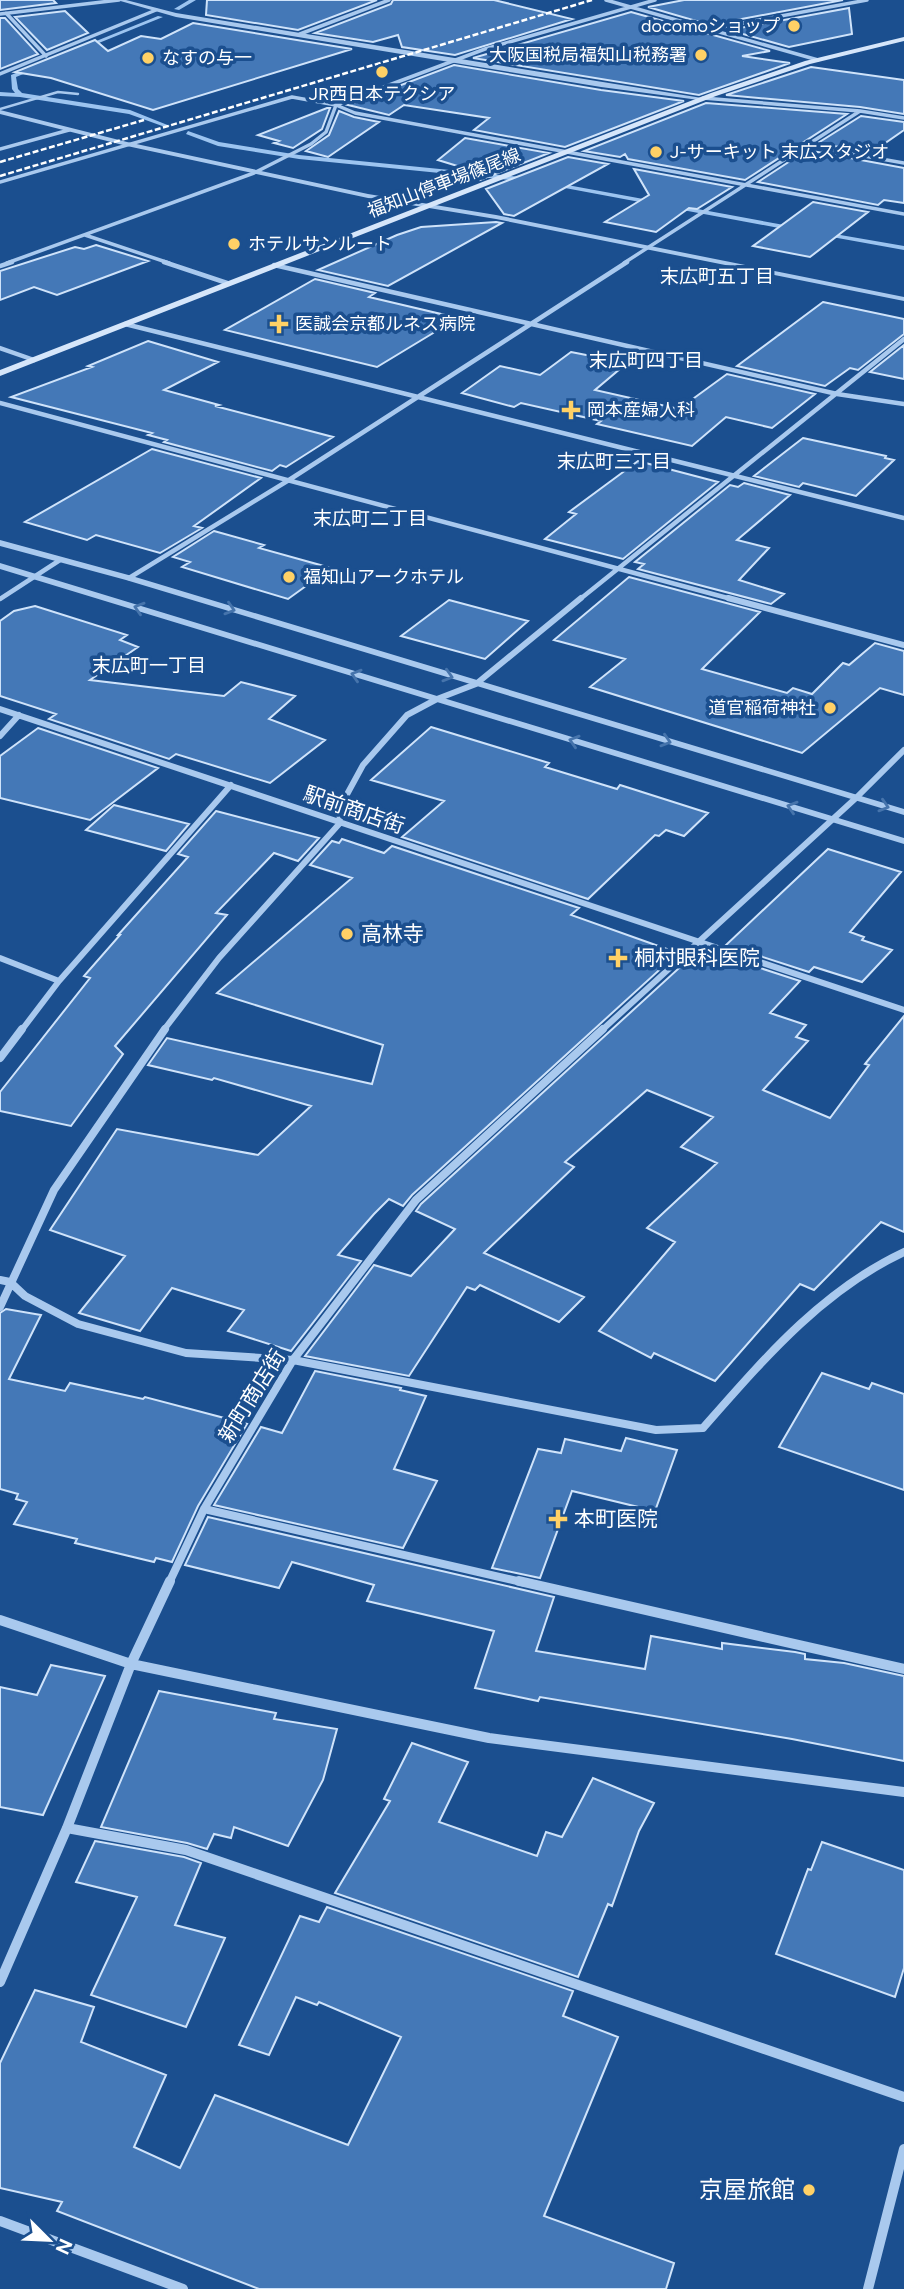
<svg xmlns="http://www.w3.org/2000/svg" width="904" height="2289" font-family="Figtree,'Noto Sans JP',sans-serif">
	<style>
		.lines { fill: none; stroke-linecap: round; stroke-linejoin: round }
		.stream { fill: #9cc4f0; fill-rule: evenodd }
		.building { fill: #4478b7; stroke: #cfe3fa; stroke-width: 2 }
		.service { stroke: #a9c9ee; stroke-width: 2.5 }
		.minor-far4 { stroke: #a9c9ee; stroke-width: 3.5 }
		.minor-far3 { stroke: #a9c9ee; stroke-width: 4.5 }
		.minor-far2 { stroke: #a9c9ee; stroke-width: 6 }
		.minor-far1 { stroke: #a9c9ee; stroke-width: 8 }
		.minor { stroke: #a9c9ee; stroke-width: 10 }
		.tertiary { fill: #a9c9ee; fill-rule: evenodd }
		.secondary { fill: #d6e6fa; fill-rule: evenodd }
		.rail { stroke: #fff; stroke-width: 2.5; stroke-dasharray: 6 2.5; stroke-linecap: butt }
		.oneway { stroke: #4674ac }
		.poi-dot { fill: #ffd166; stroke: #1b4f8f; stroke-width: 2.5 }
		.labels { text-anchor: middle; stroke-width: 7; stroke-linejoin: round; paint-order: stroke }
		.far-poi-label { font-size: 18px; fill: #fff; stroke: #1b4f8f; text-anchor: start }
		.far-street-label { font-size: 18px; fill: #fff; stroke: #1b4f8f }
		.far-neighbourhood-label { font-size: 19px; fill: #fff; stroke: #1b4f8f }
		.street-label { font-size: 21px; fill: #fff; stroke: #1b4f8f }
		.poi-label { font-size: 21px; fill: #fff; stroke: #1b4f8f; text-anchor: start }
		.near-poi-label { font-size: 24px; fill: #fff; stroke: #1b4f8f; text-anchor: end }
	</style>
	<rect width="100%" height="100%" fill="#1b4f8f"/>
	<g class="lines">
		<path class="stream" d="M189,0H196L179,10L174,9Z
			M158,16L163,17L84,49L79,48Z
			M36,65L38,68L16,77L18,89L22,93L130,110L170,126L165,127L129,114L20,97L0,96V92L15,93L12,89L11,75Z
			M188,131L219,142L299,155L530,178L533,180L530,182L299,159L218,146L186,134Z
			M551,182L795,227L798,229L795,231L549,185V183Z
			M823,232L904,246V250L821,235V233Z"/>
	</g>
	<path class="building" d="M0,0H53L56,3L0,10Z
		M207,0H377L298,30L206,15Z
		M393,0H494L572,19L455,55L402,47L398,35L373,42L315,33L391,4Z
		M684,0H843L710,25L648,7Z
		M849,8L852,34L789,47L729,30Z
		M65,11L88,33L47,50L15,17Z
		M631,12L770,51L742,56L790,63L699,95L473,58Z
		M0,18H5L38,54L0,69Z
		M193,23L352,49L153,110L51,78L15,72L95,40L108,51L141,36L161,39Z
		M454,65L601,90L684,101L565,147L474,130L489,118L404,105L389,115L348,105Z
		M811,67L904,80V114L860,107L726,95Z
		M706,103L847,114L745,180L628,159L625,154L620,157L584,151Z
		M327,108H330L322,129L293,148L274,143L279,141L258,135Z
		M339,111L354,117L379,122L328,157L306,151L329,135Z
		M861,116L904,122V130L871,153L818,143Z
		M465,138L549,153L480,180L474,171L438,160Z
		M807,150L904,168V203L884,200L878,205L758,182Z
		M568,157L608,164L514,216L504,214L486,189Z
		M634,169L732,187L697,209L689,208L656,232L605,222L649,195Z
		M813,202L868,212L810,257L753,246Z
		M496,222L502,223L388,286L318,270L397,235L421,227Z
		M96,245L148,261L57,295L34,287L0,300V271L75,247L84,249Z
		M315,279L375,293L369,297L458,318L377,367L225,330Z
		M823,302L904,319V334L858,370L850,368L825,386L737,366Z
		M148,341L218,362L164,390L219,405L215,406L333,437L286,467L280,465L272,471L164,442L167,440L148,435L152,433L11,397L92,367L88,366Z
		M904,345V379L870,372Z
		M571,352L627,363L595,390L679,409L727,374L815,394L772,428L726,417L692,446L597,424L601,421L521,403L514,407L462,393L500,366L540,375Z
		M803,438L886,456L885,458L894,460L856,496L803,483L799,487L754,476Z
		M152,449L261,478L194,526L202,528L160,553L96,535L87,540L25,522Z
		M638,461L718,482L623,559L545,539L576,514L569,512Z
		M744,483L790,495L737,540L769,548L739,580L784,594L771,604L638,569L644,564L635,562L730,485L738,487Z
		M214,531L264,545L259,548L331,568L288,599L182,567L190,562L173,557Z
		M629,577L760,612L702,669L787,693L793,688L812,694L843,663L849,665L875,643L904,651V695L880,688L802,753L590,687L625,659L554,640Z
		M449,600L528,621L485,659L401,636Z
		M35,606L127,635L120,640L138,647L90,680L224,696L241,682L295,696L269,719L325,740L270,783L176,754L169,759L49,719L56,714L0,696V621L14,611Z
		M431,727L549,763L545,767L617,789L620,785L708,813L684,836L666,830L659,836L655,835L588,899L402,837L444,801L371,780Z
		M38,728L158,768L90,820L0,798V756Z
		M114,805L189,824L166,851L86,830Z
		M216,811L319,838L298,861L274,853L216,913L227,915L115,1046L123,1054L71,1126L0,1111V1092L90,978L84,976L120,935H118L188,857L178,854Z
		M342,839L384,853L392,846L579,908L571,915L678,953L412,1195L403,1206L389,1199L374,1214L338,1255L361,1261L291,1351L228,1331L244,1310L172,1288L140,1331L79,1313L125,1256L50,1230L117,1129L258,1155L311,1106L214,1078L212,1080L148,1065L167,1038L372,1084L383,1045L217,993L352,878L310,865L332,841L339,843Z
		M828,849L901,872L850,932L864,937L862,940L892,950L862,982L814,967L809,972L726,945Z
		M717,954L800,981L770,1013L806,1025L796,1037L808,1041L763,1090L830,1118L869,1065L865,1064L904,1016V1232L881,1222L814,1290L800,1284L715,1381L654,1353L651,1358L599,1331L675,1242L647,1228L717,1163L681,1147L713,1117L647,1090L565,1162L574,1167L484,1253L584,1297L559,1322L480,1285L475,1290L467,1287L409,1376L305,1356L374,1265L411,1276L455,1229L416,1211L421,1204L690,958L704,962Z
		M6,1309L41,1315L9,1379L65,1391L70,1383L143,1399L145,1397L247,1424L198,1506L172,1562L156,1558L154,1562L75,1543L77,1539L14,1524L27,1502L16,1499L18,1494L0,1489V1313Z
		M315,1371L401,1388L400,1390L426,1396L394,1469L437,1481L403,1548L214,1505L261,1427L282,1433Z
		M822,1373L869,1389L872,1383L904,1394V1490L779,1447Z
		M626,1438L677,1450L655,1511L572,1491L540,1578L492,1568L538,1449L561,1453L565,1439L621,1451Z
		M208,1517L554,1597L536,1651L645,1669L651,1636L722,1649V1643L795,1652L805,1654V1659L844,1663L904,1676V1761L792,1739L540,1697L538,1701L475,1688L494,1631L367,1601L374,1585L292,1562L279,1588L185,1565Z
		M51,1665L105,1676L43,1815L0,1807V1687L37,1695Z
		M159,1691L276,1713L274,1719L337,1729L323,1780L288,1846L234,1827L231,1838L214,1834L207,1849L187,1843L101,1827Z
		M412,1743L468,1762L439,1822L537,1856L546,1832L562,1837L593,1778L654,1803L639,1831L612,1906L608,1904L578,1977L335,1893L390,1801L384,1799Z
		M95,1841L184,1857L201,1863L175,1925L225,1938L186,2027L91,1995L137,1897L76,1882Z
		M822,1842L904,1870V1968L895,1997L776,1954L808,1869L811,1870Z
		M327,1907L573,1991L563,2016L618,2037L544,2216L674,2263L666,2289H259L57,2211L62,2202L0,2188V2063L35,1990L94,2007L81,2042L166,2075L134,2147L180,2168L215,2095L348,2145L401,2037L319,2002L317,2005L296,1997L269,2055L239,2045L300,1916L319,1922Z"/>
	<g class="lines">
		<path class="service" d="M0,109L58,92L78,94"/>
		<path class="minor-far4" d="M606,0L818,60
			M6,13L46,56
			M0,14L119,0
			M711,29L867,0
			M300,34L389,0
			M0,74L156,10
			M703,98L860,111L904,118
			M808,146L904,163
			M0,149L69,130
			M0,182L292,97L336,105L355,113L904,214
			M85,235L169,263
			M7,263L254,173L311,144L326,132L336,105L485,49L655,0
			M624,263L860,111"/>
		<path class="minor-far3" d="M164,262L227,283
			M274,265L837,394L904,404
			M0,266L12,262
			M125,324L904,518
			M0,348L34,360
			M0,403L735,600
			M129,578L289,480L627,262
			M0,599L60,560
			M579,600L904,339"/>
		<path class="minor-far2" d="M728,598L904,645
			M0,709L904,1010
			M0,736L19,715
			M0,958L59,981
			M21,1031L59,981L231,785
			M163,1031L219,958L340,823L339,809L363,765L407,715L437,699L476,684L581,598
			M601,1031L857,797L904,750"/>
		<path class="minor-far1" d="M0,1058L22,1029
			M0,1280L10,1282L25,1296L78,1324L186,1353L293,1360L656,1430L703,1428C763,1360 821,1291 904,1252
			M0,1307L54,1190L165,1029
			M204,1509L526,1583
			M169,1583L204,1509L293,1360L416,1200L603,1029"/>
		<path class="minor" d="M519,1581L904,1669
			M0,1620L131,1664L489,1738L904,1792
			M67,1828L186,1850L904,2097
			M0,1982L67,1828L131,1664L170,1581
			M0,2221L183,2289
			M868,2289L904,2149"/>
		<path class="tertiary" d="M117,0H126L176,13L702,98L699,100L601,87L176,17Z
			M0,110L127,142L368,194L496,215L904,297V301L496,219L368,198L127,146L0,114Z
			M0,540L132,576L904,809V815L126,580L0,546Z
			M0,563L904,838V844L0,569Z"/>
		<path class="secondary" d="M904,37V41L810,64L716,96L0,376V370L711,93L805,61Z"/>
		<path class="rail" d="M0,162L144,120
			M0,176L592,0"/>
	</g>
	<defs><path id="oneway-chevron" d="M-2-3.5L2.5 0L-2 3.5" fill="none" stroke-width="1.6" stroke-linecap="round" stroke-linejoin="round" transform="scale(1.75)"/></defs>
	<g class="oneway">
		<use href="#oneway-chevron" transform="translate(139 608) rotate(-163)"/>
		<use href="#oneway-chevron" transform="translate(230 609) rotate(17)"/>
		<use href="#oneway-chevron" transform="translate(356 675) rotate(-163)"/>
		<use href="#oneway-chevron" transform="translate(448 676) rotate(17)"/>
		<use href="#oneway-chevron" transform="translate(574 741) rotate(-163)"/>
		<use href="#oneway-chevron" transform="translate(666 741) rotate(17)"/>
		<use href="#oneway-chevron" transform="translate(884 806) rotate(17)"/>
		<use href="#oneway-chevron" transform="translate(792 807) rotate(-163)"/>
	</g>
	<g class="poi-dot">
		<circle cx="794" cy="26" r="7"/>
		<circle cx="701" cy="55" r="7"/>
		<circle cx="148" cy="58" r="7"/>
		<circle cx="382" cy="72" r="7"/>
		<circle cx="656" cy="152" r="7"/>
		<circle cx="234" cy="244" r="7"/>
		<path d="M275.5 313.5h7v7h7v7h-7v7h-7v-7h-7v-7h7z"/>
		<path d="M567.5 399.5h7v7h7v7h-7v7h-7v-7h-7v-7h7z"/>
		<circle cx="289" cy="577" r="7"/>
		<circle cx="830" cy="708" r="7"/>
		<circle cx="347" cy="934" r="7"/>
		<path d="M614.5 947.5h7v7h7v7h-7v7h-7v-7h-7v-7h7z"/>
		<path d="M554.5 1508.5h7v7h7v7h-7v7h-7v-7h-7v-7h7z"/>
		<circle cx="809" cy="2190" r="7"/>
	</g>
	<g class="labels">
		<g class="far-poi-label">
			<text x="780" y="32" text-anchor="end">docomoショップ</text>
			<text x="687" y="61" text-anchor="end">大阪国税局福知山税務署</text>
			<text x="162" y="64">なすの与一</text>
			<text x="382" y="100" text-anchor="middle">JR西日本テクシア</text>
			<text x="670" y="158">J-サーキット 末広スタジオ</text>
			<text x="248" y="250">ホテルサンルート</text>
			<text x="295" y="330">医誠会京都ルネス病院</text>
			<text x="587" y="416">岡本産婦人科</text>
			<text x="303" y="583">福知山アークホテル</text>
			<text x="816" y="714" text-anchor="end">道官稲荷神社</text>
		</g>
		<g class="far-street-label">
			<text transform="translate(444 183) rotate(-21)" y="6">福知山停車場篠尾線</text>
		</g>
		<g class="far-neighbourhood-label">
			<text x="717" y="283">末広町五丁目</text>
			<text x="646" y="367">末広町四丁目</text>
			<text x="614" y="468">末広町三丁目</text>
			<text x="370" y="525">末広町二丁目</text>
			<text x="149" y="672">末広町一丁目</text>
		</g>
		<g class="street-label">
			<text transform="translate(354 810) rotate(19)" y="7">駅前商店街</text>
			<text transform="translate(252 1396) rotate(-58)" y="7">新町商店街</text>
		</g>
		<g class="poi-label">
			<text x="361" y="941">高林寺</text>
			<text x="634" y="965">桐村眼科医院</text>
			<text x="574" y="1526">本町医院</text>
		</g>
		<g class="near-poi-label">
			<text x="795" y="2198">京屋旅館</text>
		</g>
	</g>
	<g transform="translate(49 2240) rotate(114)" stroke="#1b4f8f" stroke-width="5" paint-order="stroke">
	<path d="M0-5L12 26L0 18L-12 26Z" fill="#ffffff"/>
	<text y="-10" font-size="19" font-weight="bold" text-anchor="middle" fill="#ffffff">N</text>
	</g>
</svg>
